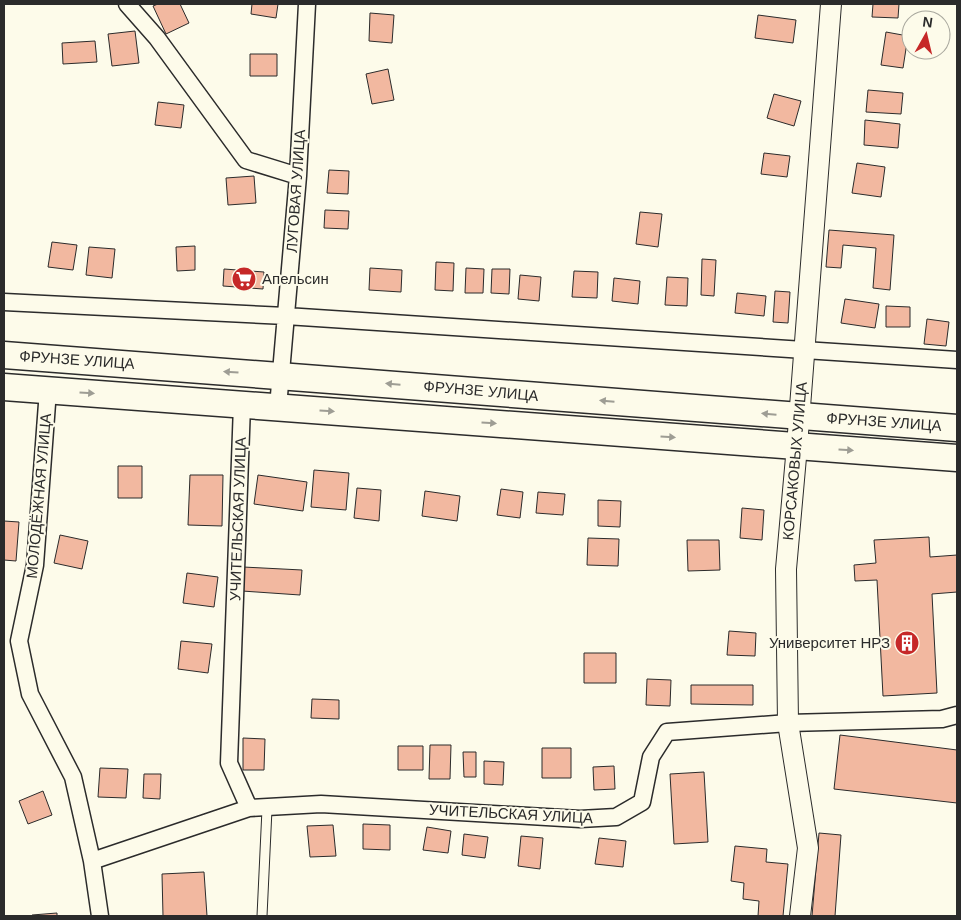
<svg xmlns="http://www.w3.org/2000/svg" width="961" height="920" font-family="Helvetica,sans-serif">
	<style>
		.building { fill: #f2b8a0; stroke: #2b2b2b }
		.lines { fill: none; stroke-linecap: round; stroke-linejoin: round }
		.service-casing { stroke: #2b2b2b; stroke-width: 11 }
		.minor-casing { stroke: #2b2b2b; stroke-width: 19 }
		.tertiary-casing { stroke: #2b2b2b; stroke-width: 22 }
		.primary-casing { stroke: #2b2b2b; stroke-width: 29 }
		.service { stroke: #fdfbea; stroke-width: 9 }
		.minor { stroke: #fdfbea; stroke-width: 16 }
		.tertiary { stroke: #fdfbea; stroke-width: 20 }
		.primary { stroke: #fdfbea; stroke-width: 26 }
		.oneway { fill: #9e9d94 }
		.labels { text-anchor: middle; stroke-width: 4; stroke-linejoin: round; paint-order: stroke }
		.street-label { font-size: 15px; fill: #2b2b2b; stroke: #fdfbea }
		.poi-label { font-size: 15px; fill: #2b2b2b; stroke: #fdfbea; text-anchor: start }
	</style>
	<rect width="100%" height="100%" fill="#fdfbea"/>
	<path class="building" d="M158,4H180L189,23L166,34L153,6Z
		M252,4H278L276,18L251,14Z
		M873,4H899L898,18L872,17Z
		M370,13L394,15L392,43L369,41Z
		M758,15L796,20L793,43L755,38Z
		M135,31L139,63L112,66L108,34Z
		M886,32L908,36L903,68L881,65Z
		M95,41L97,62L63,64L62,43Z
		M250,54H277V76H250Z
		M388,69L394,100L372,104L366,74Z
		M868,90L903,93L901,114L866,112Z
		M774,94L801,101L794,126L767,118Z
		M158,102L184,105L181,128L155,125Z
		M865,120L900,124L898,148L864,145Z
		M764,153L790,156L787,177L761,174Z
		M857,163L885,167L881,197L852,193Z
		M329,170L349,171L348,194L327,193Z
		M254,176L256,203L228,205L226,178Z
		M325,210L349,211L348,229L324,228Z
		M640,212L662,214L658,247L636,244Z
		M829,230L894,235L890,290L873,288L876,248L843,245L841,268L826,267Z
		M52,242L77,245L73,270L48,267Z
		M195,246V270L177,271L176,247Z
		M89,247L115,249L112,278L86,275Z
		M702,259L716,260L714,296L701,295Z
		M436,262L454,263L453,291L435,290Z
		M370,268L402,270L401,292L369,290Z
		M466,268L484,269L483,293H465Z
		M224,269L264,272L263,289L223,286Z
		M492,269H510L509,294L491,293Z
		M574,271L598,272L597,298L572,297Z
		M520,275L541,277L539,301L518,299Z
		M667,277L688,278L687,306L665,305Z
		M614,278L640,281L638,304L612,301Z
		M775,291L790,292L788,323L773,322Z
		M737,293L766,296L764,316L735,313Z
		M845,299L879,304L875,328L841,323Z
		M886,306L910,307V327H886Z
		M927,319L949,322L946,346L924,344Z
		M118,466H142V498H118Z
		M314,470L349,473L346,510L311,507Z
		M190,475H223L222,526L188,525Z
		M258,475L307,482L303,511L254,504Z
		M357,488L381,490L379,521L354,518Z
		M501,489L523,492L520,518L497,515Z
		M425,491L460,496L457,521L422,516Z
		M538,492L565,494L563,515L536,513Z
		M598,500L621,501L620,527L598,526Z
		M742,508L764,510L762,540L740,538Z
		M4,521L19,522L16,561L4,560Z
		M60,535L88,541L82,569L54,563Z
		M929,537L930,557L957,555V592L932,594L937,693L883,696L877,580L855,581L854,565L876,563L874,540Z
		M588,538L619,539L618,566L587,565Z
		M687,540H719L720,570L688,571Z
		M243,567L302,570L300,595L242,591Z
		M187,573L218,577L214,607L183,603Z
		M729,631L756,633L755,656L727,655Z
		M181,641L212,644L208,673L178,669Z
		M584,653H616V683H584Z
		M647,679L671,680L670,706L646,705Z
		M691,685H753V705L691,704Z
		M312,699L339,700V719L311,718Z
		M840,735L957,750V803L834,789Z
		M243,738L265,739L264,770H243Z
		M430,745H451L450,779H429Z
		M398,746H423V770H398Z
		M542,748H571V778H542Z
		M463,752H476V777H464Z
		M484,761L504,762L503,785L484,784Z
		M614,766L615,789L594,790L593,767Z
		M100,768L128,769L126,798L98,797Z
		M704,772L708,842L674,844L670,774Z
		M144,774H161L160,799L143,798Z
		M43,791L52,815L28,824L19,801Z
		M363,824L390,825V850L363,849Z
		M333,825L336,856L310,857L307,826Z
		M427,827L451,831L448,853L423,850Z
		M819,833L841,835L835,916H812Z
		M464,834L488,837L485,858L462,855Z
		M521,836L543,838L540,869L518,866Z
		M599,838L626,841L623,867L595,864Z
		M735,846L767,849L766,862L788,864L783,916H758L759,901L743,899L744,883L731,881Z
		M204,872L207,916H163L162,874Z
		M57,913V916H32V915Z"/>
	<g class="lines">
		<defs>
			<path id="service" d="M262,916L267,809"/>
			<path id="minor" d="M127,4L157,38L246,160L298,176
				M4,302L286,316L957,360
				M48,390L35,565L19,641L30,694L73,777L92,861L100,916
				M242,405L229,763L249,808
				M278,407L298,176L307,4
				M92,861L249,808L321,804L580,819L616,817L642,802L651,757L667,732L788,723L942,719L957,715"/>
			<path id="tertiary" d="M800,916L808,848L788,723L786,569L797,446L831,4"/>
			<path id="primary" d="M4,355L957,428
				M4,387L957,458"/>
		</defs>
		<use href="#service" class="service-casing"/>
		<use href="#minor" class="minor-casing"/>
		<use href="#tertiary" class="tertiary-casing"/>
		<use href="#primary" class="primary-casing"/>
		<use href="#service" class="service"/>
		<use href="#minor" class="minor"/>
		<use href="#tertiary" class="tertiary"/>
		<use href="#primary" class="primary"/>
	</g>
	<defs><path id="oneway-solid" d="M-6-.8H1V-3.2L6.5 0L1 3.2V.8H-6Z" transform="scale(1.25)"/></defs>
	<g class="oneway">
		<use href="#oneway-solid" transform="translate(231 372) rotate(-176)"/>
		<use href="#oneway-solid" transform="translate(393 384) rotate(-175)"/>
		<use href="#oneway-solid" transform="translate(87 393) rotate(4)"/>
		<use href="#oneway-solid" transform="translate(607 401) rotate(-175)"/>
		<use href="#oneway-solid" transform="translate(327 411) rotate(4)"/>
		<use href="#oneway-solid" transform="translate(769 414) rotate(-175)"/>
		<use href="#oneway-solid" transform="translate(489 423) rotate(4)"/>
		<use href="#oneway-solid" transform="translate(668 437) rotate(4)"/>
		<use href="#oneway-solid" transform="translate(846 450) rotate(4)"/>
	</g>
	<defs>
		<symbol id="supermarket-disc" viewBox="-11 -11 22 22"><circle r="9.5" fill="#c62828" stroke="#fdfbea"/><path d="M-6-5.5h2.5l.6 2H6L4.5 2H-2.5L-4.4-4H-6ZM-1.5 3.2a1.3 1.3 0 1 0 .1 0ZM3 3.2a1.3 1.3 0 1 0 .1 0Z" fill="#fff"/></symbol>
		<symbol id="building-disc" viewBox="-11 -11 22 22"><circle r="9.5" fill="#c62828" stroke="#fdfbea"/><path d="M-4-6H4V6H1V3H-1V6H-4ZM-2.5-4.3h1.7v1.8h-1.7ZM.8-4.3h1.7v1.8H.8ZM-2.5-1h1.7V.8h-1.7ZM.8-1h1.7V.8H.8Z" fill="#fff"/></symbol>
	</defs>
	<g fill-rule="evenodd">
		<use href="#supermarket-disc" x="230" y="265" width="28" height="28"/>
		<use href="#building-disc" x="893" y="629" width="28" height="28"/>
	</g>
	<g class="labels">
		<g class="street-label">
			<text transform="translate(296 191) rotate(-86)" y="5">ЛУГОВАЯ УЛИЦА</text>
			<text transform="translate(77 360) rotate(4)" y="5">ФРУНЗЕ УЛИЦА</text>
			<text transform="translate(481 391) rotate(5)" y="5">ФРУНЗЕ УЛИЦА</text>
			<text transform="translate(884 422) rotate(4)" y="5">ФРУНЗЕ УЛИЦА</text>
			<text transform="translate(795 461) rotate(-85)" y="5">КОРСАКОВЫХ УЛИЦА</text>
			<text transform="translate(39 496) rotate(-85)" y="5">МОЛОДЁЖНАЯ УЛИЦА</text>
			<text transform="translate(238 519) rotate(-88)" y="5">УЧИТЕЛЬСКАЯ УЛИЦА</text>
			<text transform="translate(511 814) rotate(3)" y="5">УЧИТЕЛЬСКАЯ УЛИЦА</text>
		</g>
		<g class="poi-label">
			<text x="262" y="284">Апельсин</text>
			<text x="890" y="648" text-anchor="end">Университет НРЗ</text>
		</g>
	</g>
	<rect width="961" height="920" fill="none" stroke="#2b2b2b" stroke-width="10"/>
	<g transform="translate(926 35) rotate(8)"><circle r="24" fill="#fdfbea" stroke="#a9a89e"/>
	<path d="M0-4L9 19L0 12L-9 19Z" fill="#c62828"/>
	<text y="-8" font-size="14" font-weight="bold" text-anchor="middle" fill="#2b2b2b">N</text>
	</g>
</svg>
